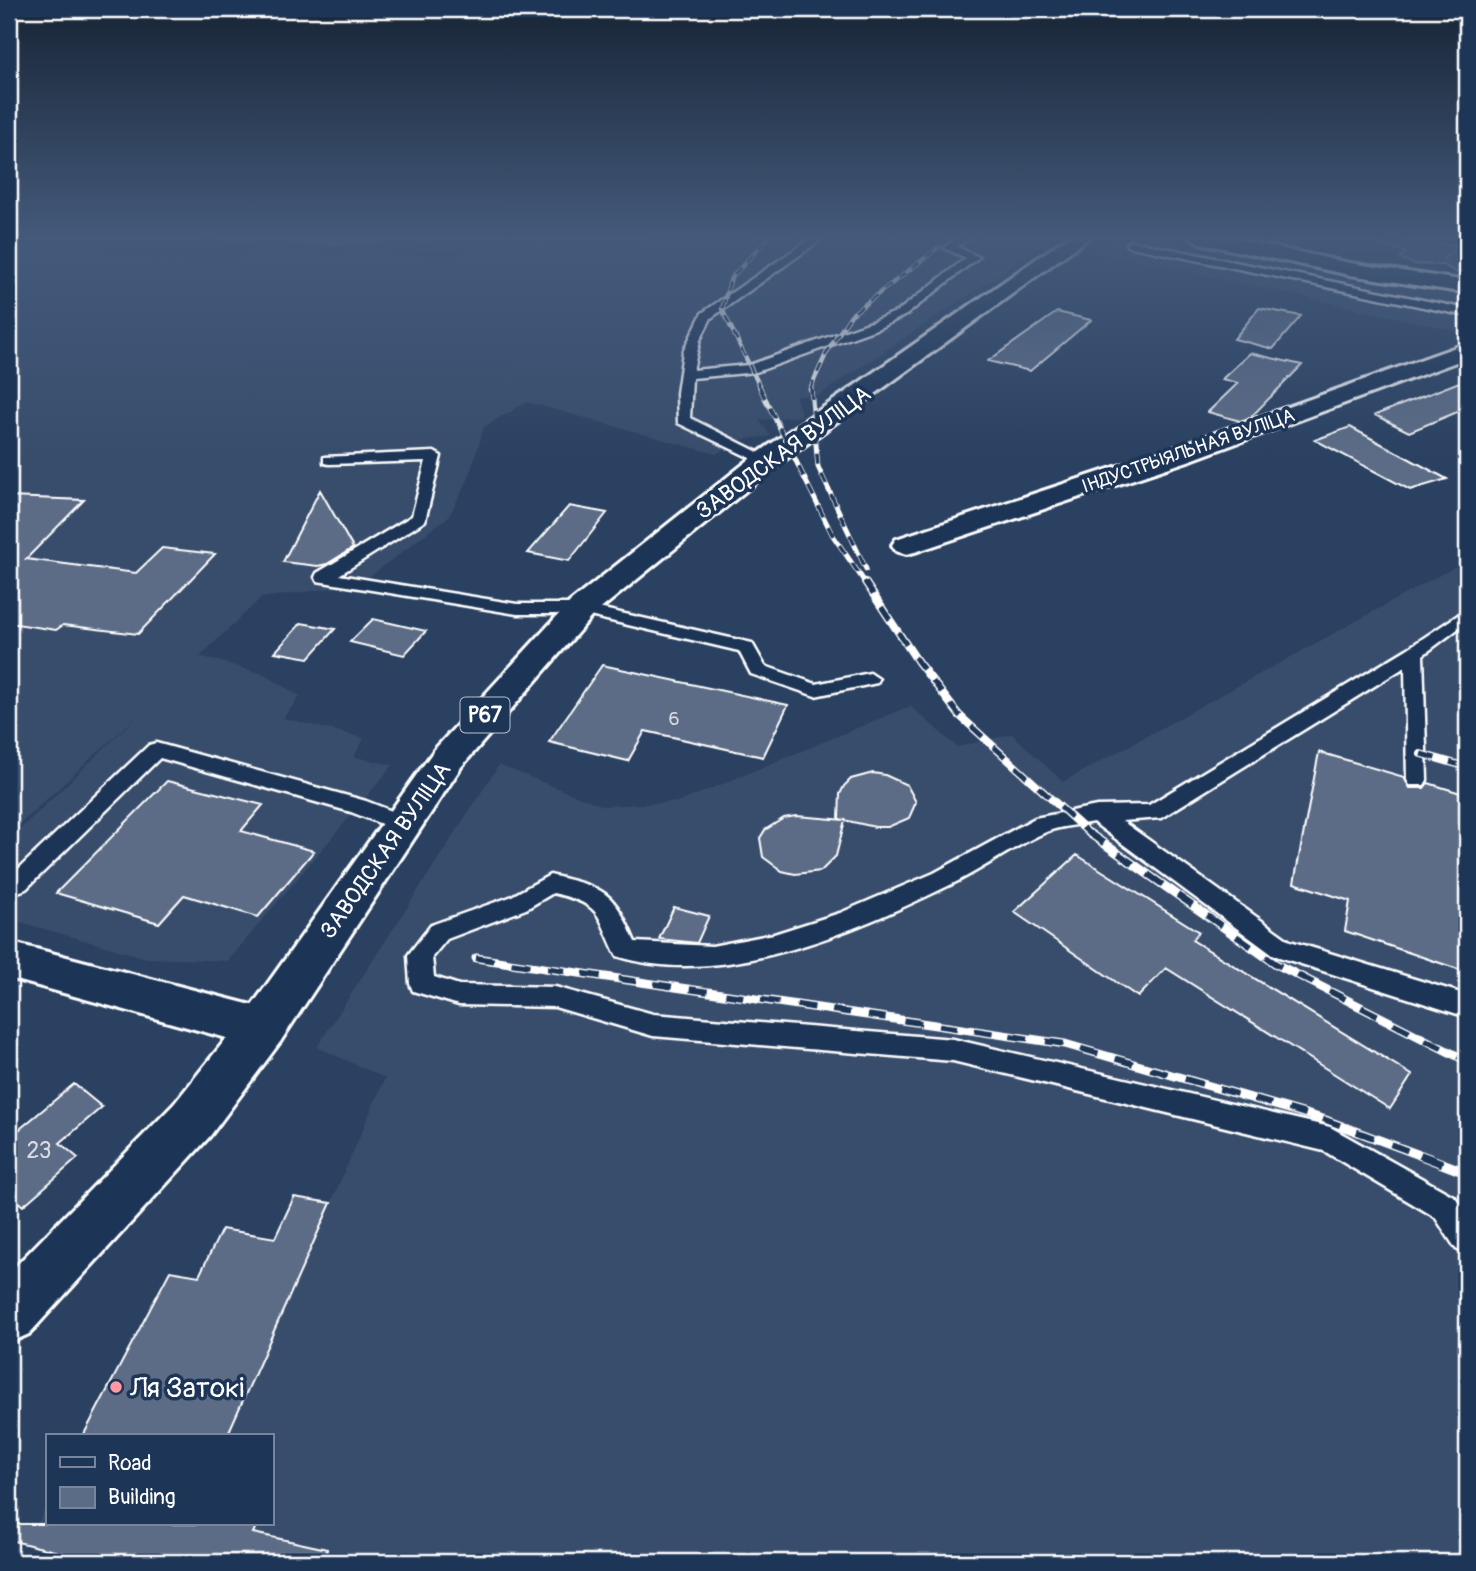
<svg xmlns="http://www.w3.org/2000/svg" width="1476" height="1571" font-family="Pangolin,sans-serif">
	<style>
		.built { fill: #394e6c }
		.green { fill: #465975; stroke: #a2acba; stroke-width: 2 }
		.water { fill: #6d7d92; stroke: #a7b1be; stroke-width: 2 }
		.building { fill: #5b6c86; stroke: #fff; stroke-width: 2 }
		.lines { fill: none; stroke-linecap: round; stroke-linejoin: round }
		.lane-casing { stroke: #fff; stroke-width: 5 }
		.street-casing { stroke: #fff; stroke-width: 6 }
		.primary-casing { stroke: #fff; stroke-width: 6 }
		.path { stroke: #fff; stroke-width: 2.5; stroke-dasharray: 1 2.5; stroke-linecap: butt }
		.lane { fill: #1d3557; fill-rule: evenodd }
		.street { fill: #1d3557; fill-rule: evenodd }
		.primary { fill: #1d3557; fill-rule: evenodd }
		.rail-far4-casing { stroke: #fff; stroke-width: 4.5 }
		.rail-far3-casing { stroke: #fff; stroke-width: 5 }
		.rail-far2-casing { stroke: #fff; stroke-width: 8 }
		.rail-far1-casing { stroke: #fff; stroke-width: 9 }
		.rail-casing { stroke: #fff; stroke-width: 10 }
		.rail-far4 { stroke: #1d3557; stroke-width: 2.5; stroke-dasharray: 9; stroke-linecap: butt }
		.rail-far3 { stroke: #1d3557; stroke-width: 3.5; stroke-dasharray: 11; stroke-linecap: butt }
		.rail-far2 { stroke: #1d3557; stroke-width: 5; stroke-dasharray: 15; stroke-linecap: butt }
		.rail-far1 { stroke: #1d3557; stroke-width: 6; stroke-dasharray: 18; stroke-linecap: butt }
		.rail { stroke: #1d3557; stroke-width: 8; stroke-dasharray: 24; stroke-linecap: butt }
		.poi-dot { fill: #ff9aa2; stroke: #1d3557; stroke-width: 2.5 }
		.labels { text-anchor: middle; stroke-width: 7; stroke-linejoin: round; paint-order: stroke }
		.far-street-label { font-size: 19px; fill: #fff; stroke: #1d3557 }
		.number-label { font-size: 19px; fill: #d6dae1 }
		.shield { fill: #1d3557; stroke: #bbc2cd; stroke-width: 2 }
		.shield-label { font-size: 21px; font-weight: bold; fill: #fff }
		.street-label { font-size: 23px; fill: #fff; stroke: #1d3557 }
		.near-number-label { font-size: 23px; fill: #d6dae1 }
		.near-poi-label { font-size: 28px; fill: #fff; stroke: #1d3557; text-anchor: start }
	</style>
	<rect width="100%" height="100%" fill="#2a4161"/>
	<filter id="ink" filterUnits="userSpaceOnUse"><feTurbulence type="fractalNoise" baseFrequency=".0143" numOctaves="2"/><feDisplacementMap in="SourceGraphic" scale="14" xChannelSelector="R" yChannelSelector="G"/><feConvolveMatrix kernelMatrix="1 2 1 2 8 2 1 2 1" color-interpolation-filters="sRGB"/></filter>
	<g filter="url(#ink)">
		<path class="built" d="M644,237H1055L819,395L795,396L802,416L759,420L771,436L739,440L716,454L527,402L484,427L468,480L449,516L372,575L348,586L261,598L200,656L263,674L300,696L283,718L364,738L354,757L393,765L228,961L147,958L9,919V840L150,704L9,834V244L209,264L251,254L451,256L521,240L613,254Z
			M1115,237H1152L1467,295V333L1095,251L1104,242Z
			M1467,560V1562H72L75,1555L27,1544L47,1505V1524H271V1436H83L170,1271L199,1275L222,1229L275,1238L294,1197L331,1203L385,1078L317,1047L499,765L603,806L679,802L910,706L957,747L1012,734L1063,782Z"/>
		<path class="green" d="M1382,237C1412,237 1438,247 1467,244V281L1460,280L1461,275L1443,265L1413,264L1400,258L1405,253L1403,251L1376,244Z"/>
		<path class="water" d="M185,237H483L339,243Z"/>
		<path class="building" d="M1259,308L1301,316L1273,349L1234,339Z
			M1057,312L1091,320L1030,371L988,361Z
			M1250,353L1302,365L1251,417L1240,421L1208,412L1238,383L1222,379Z
			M1467,379V408L1409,432L1375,415Z
			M1350,427L1447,479L1410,490L1315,440Z
			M320,490L353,548L327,564L318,566L283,562Z
			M9,497L84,500L26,559L136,573L162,548L215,554L138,634L63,625L56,630L9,623Z
			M569,506L607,513L569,561L528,553Z
			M373,619L426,631L404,655L350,642Z
			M301,623L335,629L309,658L275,652Z
			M602,665L788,705L763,757L645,731L628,761L549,742Z
			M1319,752L1404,777L1410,788H1424L1428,783L1467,795V972L1345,931L1350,901L1294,883Z
			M873,773L885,775L907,785L916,802L909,818L888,827H875L839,819L840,794L844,786L851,779Z
			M167,781L263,805L241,831L314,851L258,917L184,895L159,923L56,893Z
			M796,816L845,820L836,856L821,871L795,874L782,871L763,857L760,838L765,830L784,818Z
			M1077,855L1199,932L1192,940L1412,1075L1390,1109L1166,968L1138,997L1014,912Z
			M674,907L709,916L697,943L659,939Z
			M74,1084L102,1107L60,1143L78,1158L23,1206L9,1194V1138Z
			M294,1197L331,1203L227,1436H83L170,1271L199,1276L222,1229L275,1238Z
			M9,1524H257L253,1533L327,1549L325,1562H72L75,1556L9,1540Z"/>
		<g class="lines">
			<defs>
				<path id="lane" d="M813,237H825L711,318L700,340L693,370L749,365L871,322L898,311L966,258L944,248L958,237H970L957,247L979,257L906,315L879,328L756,372L692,378L690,418L770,458L772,461L765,465L678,423L677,393L683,352L702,313Z
					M1131,241L1467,309V316L1127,246L1126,244Z
					M434,452L441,456L425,521L339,575L517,604H581L752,643L765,666L816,684L870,673L879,679L877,683L815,696L751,674L739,651L581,614H517L317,581L315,577L317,573L412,516L426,461L329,464L324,463V457Z
					M1467,609V622L1423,655L1427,780L1424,785H1410L1407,780L1405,667L1161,818L1122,821L1290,941L1467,995V1017L1273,955L1093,822C1079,825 1060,826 1046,832C1012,847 982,870 948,886C855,931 722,990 617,956C596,914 604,905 553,893L526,909L447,939L432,957L434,977L459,985L555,987L653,1014L953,1039L1330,1127L1455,1197L1467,1214V1254L1456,1249L1435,1217L1324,1151L953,1061L653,1036L555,1007L459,1005L413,991L410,984L408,955L431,925L510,897L550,875C604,888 613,889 635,942L712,946L774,934L840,913L934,873L1035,818L1097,806L1149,805L1407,649Z
					M156,743L366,801L410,818L413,824L410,830L402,832L351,812L160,758L26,889L18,892L10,889V877L149,745Z"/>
				<path id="street" d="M1190,237H1227L1350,263L1467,281V293L1350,275L1199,243Z
					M1467,343V358L1191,460L918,551L907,554L896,551L892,545L896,539L1173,448Z
					M9,942L263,1008L280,1014L287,1028L280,1042L263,1048L9,978Z"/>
				<path id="primary" d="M1068,237H1090L775,467L592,616L461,767L280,1042L210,1136L29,1334L9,1343V1273L174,1104L246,1014L435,749L570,602L755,455Z"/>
			</defs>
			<use href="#lane" class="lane-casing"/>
			<use href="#street" class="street-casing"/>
			<use href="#primary" class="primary-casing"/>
			<path class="path" d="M1444,259L1465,237"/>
			<use href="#lane" class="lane"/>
			<use href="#street" class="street"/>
			<use href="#primary" class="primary"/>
			<defs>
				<path id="rail-far4" d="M761,389L722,309L731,278L769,237
					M810,389L827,352L851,315L952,237"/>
				<path id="rail-far3" d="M760,388L832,534L866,584
					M811,388L818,467L866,569"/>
				<path id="rail-far2" d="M865,582L918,662L959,715L1091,835
					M1421,754L1467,767"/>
				<path id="rail-far1" d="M1089,833L1276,964L1467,1061
					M476,958L1065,1044L1323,1119L1425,1157"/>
				<path id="rail" d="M1420,1155L1467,1173"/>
			</defs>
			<use href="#rail-far4" class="rail-far4-casing"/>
			<use href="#rail-far3" class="rail-far3-casing"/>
			<use href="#rail-far2" class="rail-far2-casing"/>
			<use href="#rail-far1" class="rail-far1-casing"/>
			<use href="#rail" class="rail-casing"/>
			<use href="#rail-far4" class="rail-far4"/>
			<use href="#rail-far3" class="rail-far3"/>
			<use href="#rail-far2" class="rail-far2"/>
			<use href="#rail-far1" class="rail-far1"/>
			<use href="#rail" class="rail"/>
		</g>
	</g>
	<linearGradient id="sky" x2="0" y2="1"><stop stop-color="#172435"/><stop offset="0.52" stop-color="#445a7b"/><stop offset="1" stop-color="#445a7b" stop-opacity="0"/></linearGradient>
	<rect width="1476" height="457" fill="url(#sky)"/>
	<circle class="poi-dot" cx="116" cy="1387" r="7"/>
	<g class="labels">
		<g class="far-street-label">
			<text transform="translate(1188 450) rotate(-19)" y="7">ІНДУСТРЫЯЛЬНАЯ ВУЛІЦА</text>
		</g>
		<g class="number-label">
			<text x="674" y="725">6</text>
		</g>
		<rect class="shield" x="460.5" y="697.5" width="49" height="35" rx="5"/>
		<g class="shield-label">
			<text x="485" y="722">Р67</text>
		</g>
		<g class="street-label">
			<text transform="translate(783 452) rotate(-36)" y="8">ЗАВОДСКАЯ ВУЛІЦА</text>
			<text transform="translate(385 850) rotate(-55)" y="8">ЗАВОДСКАЯ ВУЛІЦА</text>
		</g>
		<g class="near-number-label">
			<text x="39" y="1158">23</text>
		</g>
		<g class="near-poi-label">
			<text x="130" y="1397">Ля Затокі</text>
		</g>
	</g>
	<rect width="1476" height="1571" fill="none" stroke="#1d3557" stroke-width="35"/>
	<rect x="18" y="18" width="1441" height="1536" fill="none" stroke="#fff" stroke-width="2.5" filter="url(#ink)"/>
	<rect x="46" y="1434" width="228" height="91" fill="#1d3557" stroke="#77869a" stroke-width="2"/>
	<rect x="60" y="1457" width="35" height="10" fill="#1d3557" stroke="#77869a" stroke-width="2"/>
	<text x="108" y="1470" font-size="21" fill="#ffffff">Road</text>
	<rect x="60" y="1487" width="35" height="21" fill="#5b6c86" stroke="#77869a" stroke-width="2"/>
	<text x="108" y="1504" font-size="21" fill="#ffffff">Building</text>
</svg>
